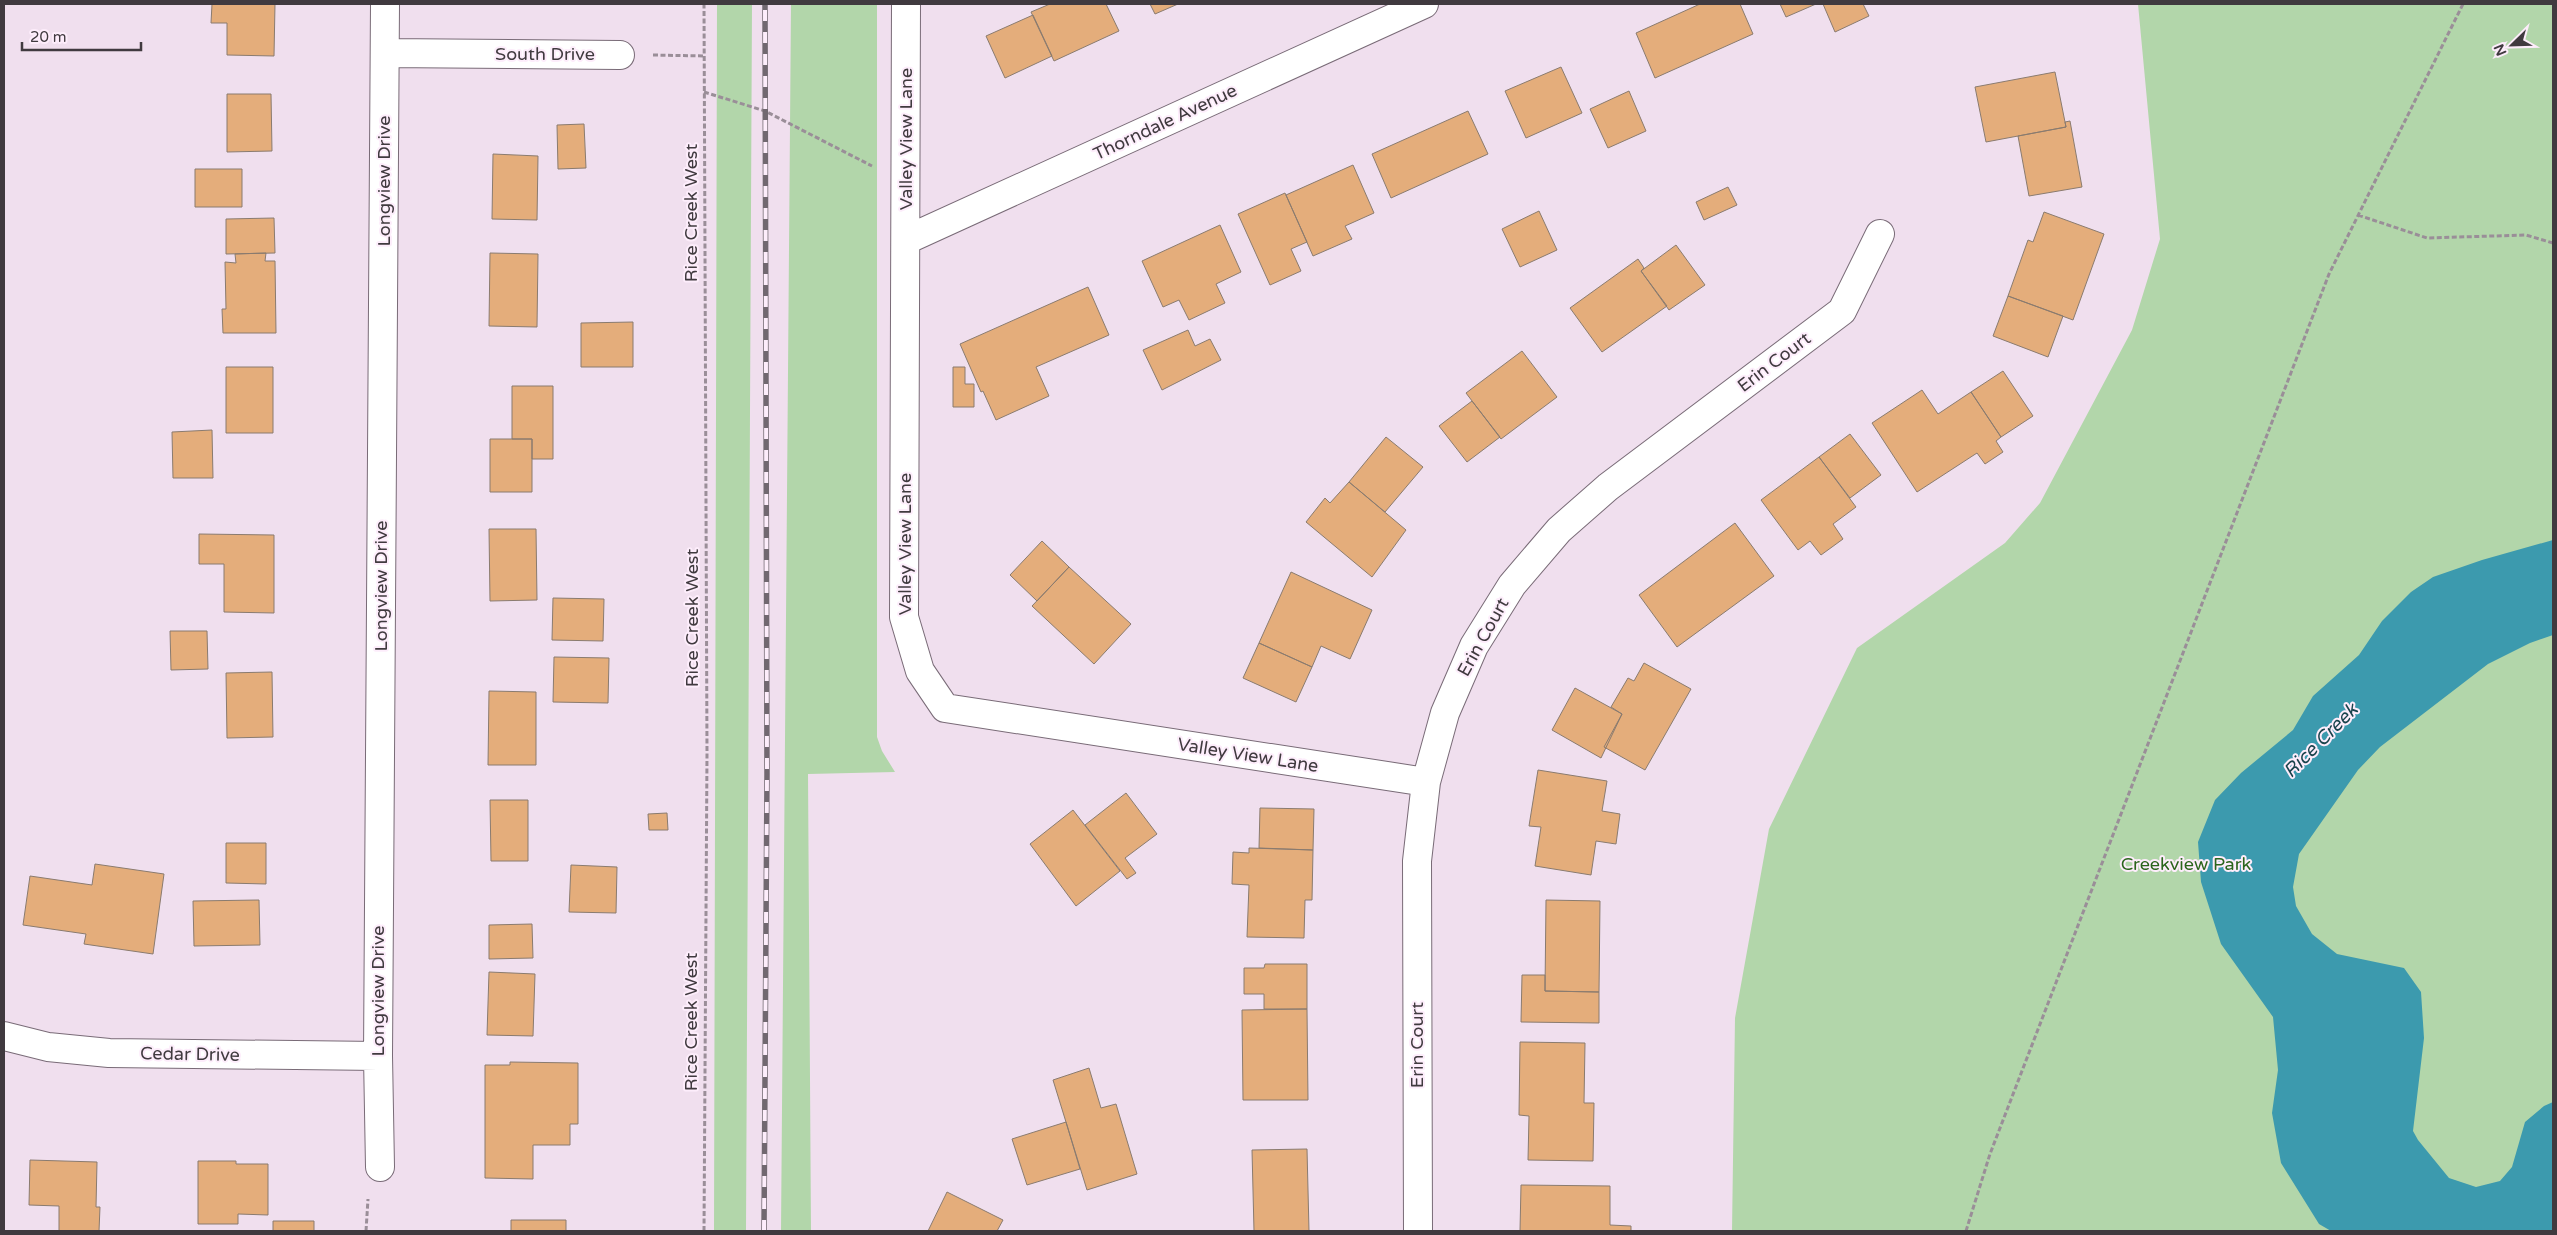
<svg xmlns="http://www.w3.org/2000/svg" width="2557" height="1235" font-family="'Varela Round',sans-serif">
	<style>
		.green { fill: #b2d6aa }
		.water { fill: #3c9aae }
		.building { fill: #e4ad7b; stroke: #8a7b6f }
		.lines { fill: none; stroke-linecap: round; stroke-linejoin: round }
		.minor-casing { stroke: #796b77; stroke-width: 30 }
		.path { stroke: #9a8e98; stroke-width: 3; stroke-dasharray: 5 2.5; stroke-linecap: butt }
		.minor { stroke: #fff; stroke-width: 28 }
		.rail-casing { stroke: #716870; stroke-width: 5.5 }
		.rail { stroke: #fdedfb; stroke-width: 4; stroke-dasharray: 11; stroke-linecap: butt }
		.labels { text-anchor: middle; stroke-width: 4; stroke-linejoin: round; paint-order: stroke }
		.street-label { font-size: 18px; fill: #403a3f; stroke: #fdedfb }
		.park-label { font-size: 18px; fill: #2a651c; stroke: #fdedfb }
		.water-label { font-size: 19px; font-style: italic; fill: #19434c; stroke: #fdedfb }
	</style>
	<rect width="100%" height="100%" fill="#f0dfee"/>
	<path class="green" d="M717,4H752L746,1231H714Z
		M791,4H877V737L882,751L895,772L808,774L811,1231H781Z
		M2138,4H2553V1231H1732L1735,1018L1769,829L1857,648L2005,543L2040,503L2132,330L2160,239Z"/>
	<path class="water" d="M2553,540V635L2530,643L2488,664L2380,747L2358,770L2299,854L2293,887L2296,906L2312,934L2337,954L2404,968L2421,992L2424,1038L2413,1131L2418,1140L2449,1178L2476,1187L2500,1181L2512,1167L2525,1122L2544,1106L2553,1102V1231H2331L2319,1224L2281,1163L2272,1113L2278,1070L2273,1017L2221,944L2201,882L2198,842L2215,800L2241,773L2293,730L2313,696L2359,655L2382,621L2411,592L2433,577L2482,560Z"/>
	<path class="building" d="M212,4H275L274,56L227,55V23H211Z
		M1050,4H1106L1119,31L1054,61L1031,12Z
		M1150,4H1178L1155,14Z
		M1700,4H1740L1753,34L1655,78L1636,33Z
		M1780,4H1816L1786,17Z
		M1823,4H1863L1869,16L1835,32Z
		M1033,15L1052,56L1005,78L986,36Z
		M1561,67L1582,113L1526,138L1505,91Z
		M2055,72L2066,127L1986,142L1975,87Z
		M1629,91L1646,131L1608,148L1590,109Z
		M227,94H271L272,151L227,152Z
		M1468,111L1488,154L1391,198L1372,154Z
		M2070,121L2082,187L2029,196L2018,136L2066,127L2065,122Z
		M584,124L586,168L558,169L557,125Z
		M493,154L538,156L537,220L492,219Z
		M1353,165L1374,213L1345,226L1352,239L1313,256L1286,195Z
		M195,169H242V207H195Z
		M1728,187L1737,205L1704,220L1696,202Z
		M1285,193L1307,242L1291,249L1301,271L1270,285L1238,214Z
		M1539,211L1557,250L1520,267L1502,229Z
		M2044,212L2104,234L2073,320L2008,296L2028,240L2033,242Z
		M274,218L275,253L226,254V219Z
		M1220,225L1241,272L1216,284L1225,303L1189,320L1179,300L1163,307L1142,261Z
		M1676,245L1705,285L1669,310L1641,271Z
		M266,253L265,261H275L276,333H223L222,309H226L225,262L236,263L235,254Z
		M490,253L538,254L537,327L489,326Z
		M1638,259L1644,268L1641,271L1667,306L1602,352L1570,308Z
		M1088,287L1109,335L1036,367L1049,396L996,420L983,391L981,392L960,344Z
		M2008,296L2063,316L2048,357L1993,336Z
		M633,322V367H581V323Z
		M1188,330L1195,346L1210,339L1221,360L1162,390L1143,350Z
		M1522,351L1557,397L1501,439L1466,393Z
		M226,367H273V433H226Z
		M953,367H965V384H974V407H953Z
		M2003,371L2033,416L2001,437L1971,392Z
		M512,386H553V459H532V439H512Z
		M1922,390L1938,414L1971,392L2001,437L1996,441L2003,452L1985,464L1977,453L1917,492L1872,423Z
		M1472,401L1500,437L1467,462L1439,426Z
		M212,430L213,478H173L172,432Z
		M1850,434L1881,475L1850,498L1819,457Z
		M1386,437L1423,467L1385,512L1349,482Z
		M490,439H532V492H490Z
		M1819,457L1856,507L1833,524L1843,539L1821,555L1810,541L1798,550L1761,500Z
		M1349,482L1406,530L1372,577L1306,522L1325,498L1330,503Z
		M1735,523L1774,576L1677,647L1639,595Z
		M489,529H536L537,600L490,601Z
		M199,534L274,535V613L224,612V564H199Z
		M1042,541L1069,567L1037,601L1010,575Z
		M1069,567L1131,624L1094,664L1032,606Z
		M1291,572L1372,610L1350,659L1321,646L1312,667L1259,643Z
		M553,598L604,599L603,641L552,640Z
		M170,631H207L208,669L171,670Z
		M1259,643L1312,667L1296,702L1243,678Z
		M554,657L609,658L608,703L553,702Z
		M1644,663L1691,689L1645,770L1604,747L1622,714L1611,707L1628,678L1634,681Z
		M272,672L273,737L227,738L226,673Z
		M1575,688L1622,714L1601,758L1552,730Z
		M489,691L536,692V765H488Z
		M1538,770L1607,781L1602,811L1620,814L1616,844L1596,841L1591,875L1535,866L1541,827L1529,826Z
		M1126,793L1157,834L1125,858L1136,873L1127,879L1085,825Z
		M490,800H528V861H491Z
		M1260,808L1314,809L1313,850L1259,848Z
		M1073,810L1120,871L1076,906L1030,844Z
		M667,813L668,830H649L648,814Z
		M226,843H266V884L226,883Z
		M1249,848L1313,850L1312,900H1305L1304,938L1247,937L1249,885L1232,884L1233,852L1249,853Z
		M95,864L164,874L153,954L84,944L86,934L23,925L30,876L92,885Z
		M571,865L617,867L616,913L569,912Z
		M259,900L260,945L194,946L193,901Z
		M1546,900L1600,901L1599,992L1545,991Z
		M532,924L533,958L489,959V925Z
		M1265,964H1307V1009H1264V994H1244V968H1264Z
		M489,972L535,974L533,1036L487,1035Z
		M1522,975H1545V991L1599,992V1023L1521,1022Z
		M1307,1009L1308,1100H1243L1242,1010Z
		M1520,1042L1585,1043L1584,1103H1594L1593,1161L1528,1160L1529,1116L1519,1115Z
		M510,1062L578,1063V1124H570V1145H533V1179L485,1178V1065H510Z
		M1089,1068L1101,1108L1116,1104L1137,1174L1087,1190L1053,1080Z
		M1066,1122L1080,1169L1027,1185L1012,1139Z
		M1307,1149L1309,1231H1254L1252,1150Z
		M30,1160L97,1162L96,1207H100L99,1231H59V1206L29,1205Z
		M198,1161H236V1164H268V1215L238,1214V1224H198Z
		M1521,1185L1610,1186V1225L1631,1226V1231H1520Z
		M947,1192L1003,1220L997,1231H928Z
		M511,1220H566V1231H511Z
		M273,1221H314V1231H273Z"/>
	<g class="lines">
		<defs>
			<path id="minor" d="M906,4L904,617L920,671L945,708L1426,782
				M385,53L620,55
				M906,240L1424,4
				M4,1036L48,1047L109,1053L378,1056
				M380,1167L378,1056L385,4
				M1418,1231L1417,861L1426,782L1445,713L1474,646L1512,585L1559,530L1608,487L1842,311L1880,234"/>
		</defs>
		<use href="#minor" class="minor-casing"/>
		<path class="path" d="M653,55L705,56
			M704,92L765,111L872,166
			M2358,215L2427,238L2526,235L2553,243
			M366,1231L368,1199
			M704,1231L707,753L704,4
			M1966,1231L1990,1154L2329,274L2463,4"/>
		<use href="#minor" class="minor"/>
		<defs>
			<path id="rail" d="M764,1231L767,774L765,4"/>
		</defs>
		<use href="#rail" class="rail-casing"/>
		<use href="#rail" class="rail"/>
	</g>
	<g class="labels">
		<g class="street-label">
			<text x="545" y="60">South Drive</text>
			<text transform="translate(1165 122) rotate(-25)" y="6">Thorndale Avenue</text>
			<text transform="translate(906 139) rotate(-90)" y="6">Valley View Lane</text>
			<text transform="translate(384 181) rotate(-90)" y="6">Longview Drive</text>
			<text transform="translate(691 213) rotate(-90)" y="6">Rice Creek West</text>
			<text transform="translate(1774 362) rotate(-37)" y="6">Erin Court</text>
			<text transform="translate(905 544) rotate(-90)" y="6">Valley View Lane</text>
			<text transform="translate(381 586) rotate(-90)" y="6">Longview Drive</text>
			<text transform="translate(692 618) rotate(-90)" y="6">Rice Creek West</text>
			<text transform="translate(1483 637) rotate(-61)" y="6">Erin Court</text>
			<text transform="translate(1248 755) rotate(9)" y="6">Valley View Lane</text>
			<text transform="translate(378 991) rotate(-90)" y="6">Longview Drive</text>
			<text transform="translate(691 1022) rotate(-90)" y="6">Rice Creek West</text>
			<text transform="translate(1417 1045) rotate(-90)" y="6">Erin Court</text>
			<text transform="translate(190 1054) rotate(1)" y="6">Cedar Drive</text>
		</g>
		<g class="park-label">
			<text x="2186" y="870">Creekview Park</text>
		</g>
		<g class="water-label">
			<text transform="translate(2320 740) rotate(-45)" y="7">Rice Creek</text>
		</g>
	</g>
	<rect width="2557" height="1235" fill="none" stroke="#403a3f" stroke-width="10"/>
	<g transform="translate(2512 45) rotate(247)" stroke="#fdedfb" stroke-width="4" paint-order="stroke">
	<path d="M0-4L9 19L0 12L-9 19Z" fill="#403a3f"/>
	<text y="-8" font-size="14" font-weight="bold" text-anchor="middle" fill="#403a3f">N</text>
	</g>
	<path d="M22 42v8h119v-8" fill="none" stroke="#403a3f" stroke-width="2.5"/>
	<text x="30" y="42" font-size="15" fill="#403a3f" stroke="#fdedfb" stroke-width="4" paint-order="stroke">20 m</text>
</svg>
